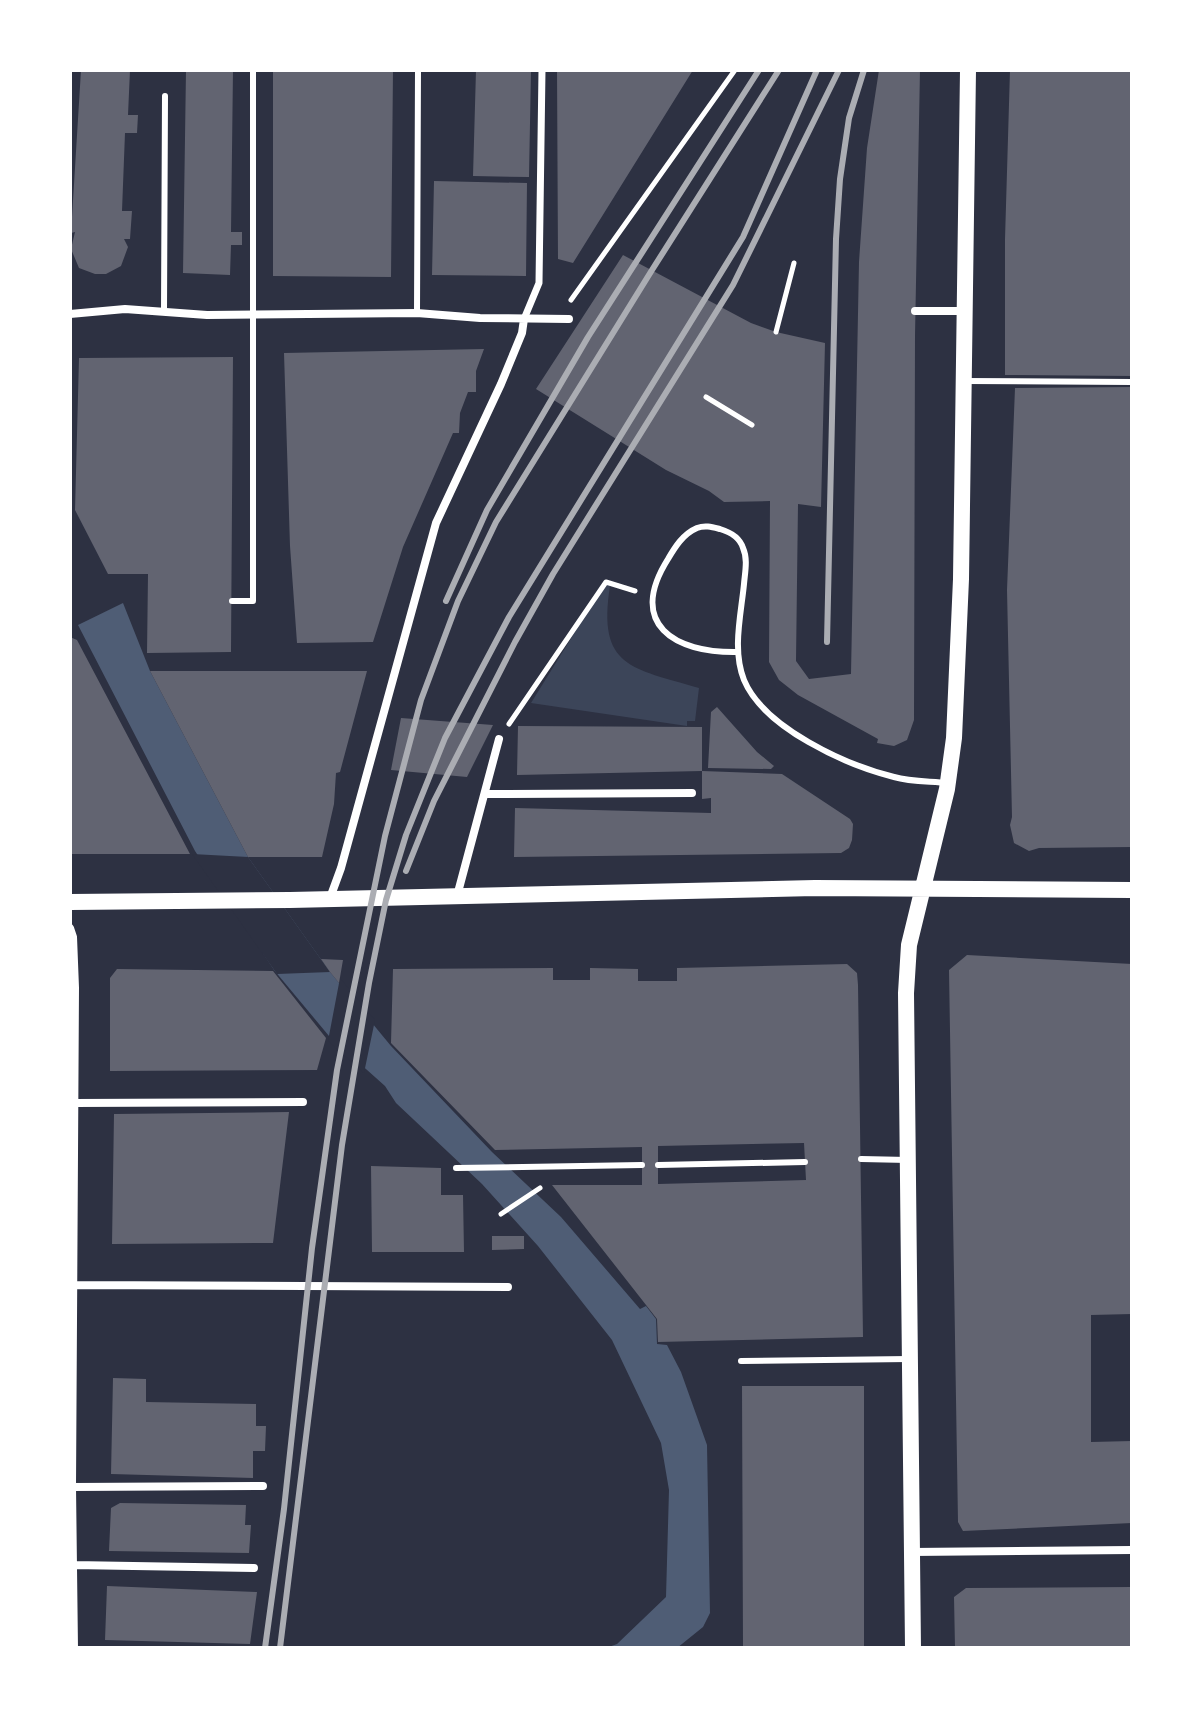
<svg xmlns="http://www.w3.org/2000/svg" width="1202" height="1718" font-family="Montserrat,sans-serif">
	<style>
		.green { fill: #3c4559 }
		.water { fill: #4f5d75 }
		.pier { fill: #2d3142 }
		.building { fill: #626471; fill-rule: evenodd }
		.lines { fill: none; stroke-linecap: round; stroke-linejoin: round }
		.path { stroke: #fff; stroke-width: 5 }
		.service { stroke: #fff; stroke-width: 6 }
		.pedestrian { stroke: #fff; stroke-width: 7 }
		.minor { stroke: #fff; stroke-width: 8 }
		.secondary { stroke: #fff; stroke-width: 16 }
		.rail { stroke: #abadb3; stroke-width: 6 }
	</style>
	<rect width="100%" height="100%" fill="#2d3142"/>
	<path class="green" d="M606,582L610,586C597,668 632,668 699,688L695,721H687V726L531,703Z"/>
	<path class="water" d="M123,603L150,671L248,857L330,972L391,1046L492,1152L561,1217L640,1309L646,1306L656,1319L657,1344L667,1345L681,1372L707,1445L710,1613L703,1627L677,1648H606L617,1644L666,1597L669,1490L661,1443L612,1340L538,1246L482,1184L396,1103L385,1086L329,1036L274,970L195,851L78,625Z"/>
	<path class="pier" d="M192,854L248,857L330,972L277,974Z
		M340,978L375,1020L364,1073L328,1041Z"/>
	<path class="building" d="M81,70H130L128,115H138L137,133H125L122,211H132L130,239H124L128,247L121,266L106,274H95L79,268L71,249L75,232L71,233Z
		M186,70H233L231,232H242V245H231L230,275L183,273Z
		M273,70H393L391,277L273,276Z
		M476,70H531L529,177L473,176Z
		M557,70H693L573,263L558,259Z
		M879,70H920L915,336L914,720L907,740L894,746L877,743L878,739L798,695L779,680L769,662L770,501L724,502L709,491L666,470L536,389L623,255L751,323L776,332L825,343L821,507L798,504L796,661L809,679L851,674L859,262L867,148Z
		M1010,70H1132V376L1005,375V239Z
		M434,181L527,183L526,276L432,275Z
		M484,349L476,371V392H468L460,413L459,433H453L403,547L373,642L297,643L290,546L284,353Z
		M233,357L231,652L147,653L148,574H108L75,510L79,358Z
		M1132,387V847L1039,848L1029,851L1014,843L1010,825L1012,817L1007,590L1015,388Z
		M70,637L77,640L190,854H70Z
		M150,671H367L340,772L336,773L334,804L322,857H248Z
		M717,707L757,752L774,766L771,769L708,768L711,712Z
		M401,718L493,725L467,777L391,770Z
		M518,726L702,727V771L517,775Z
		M702,771L782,774L850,819L853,824L852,840L849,848L841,853L514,857L515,808L711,813V798L702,799Z
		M967,955L1132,964V1314L1091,1315V1442L1132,1441V1523L963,1531L958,1522L949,970Z
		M321,959L343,960L339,983L330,972Z
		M847,964L857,973L858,985L863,1337L658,1342L657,1319L552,1185H642V1147L495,1150L391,1043L393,969L553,968V980H590V968L638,969V981H677V968ZM804,1143L806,1180L658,1184V1146Z
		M117,969L273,971L326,1038L317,1070L110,1071V978Z
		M289,1112L273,1243L112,1244L114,1114Z
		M371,1166L441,1168V1195H463L464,1252H372Z
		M492,1236H524V1249L492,1250Z
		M113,1378L146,1379V1402L256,1404V1426H266L265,1451H253V1478L111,1474Z
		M742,1386H864V1648H743Z
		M120,1503L246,1505L245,1525H251L249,1553L109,1551L111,1508Z
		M107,1586L257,1592L250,1644L105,1640Z
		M1132,1587V1648H955L954,1597L966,1588Z"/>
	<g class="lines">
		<path class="path" d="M571,300L735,70
			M776,332L794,263
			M706,397L752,425
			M509,724L606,582L635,591
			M501,1214L540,1188"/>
		<path class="service" d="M164,311L165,96
			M417,313L418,70
			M965,381L1132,382
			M232,601H253V70
			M737,652C674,653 627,624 668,559C675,547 683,534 697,528C705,525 712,527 720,529C730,532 740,538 743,548C748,559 745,572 744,584C741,615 732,650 744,680C764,728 846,765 894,777C911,782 930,781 948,783
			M861,1159L908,1160
			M658,1165L805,1162
			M456,1168L642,1165
			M741,1361L909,1359"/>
		<path class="pedestrian" d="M524,319L539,283L542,70"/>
		<path class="minor" d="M915,311H966
			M70,314L125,309L207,315L417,313L480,318L569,319
			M486,794L692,793
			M457,896L499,739
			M330,898L341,868L436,523L501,384L522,333L524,319
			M70,928L73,937L75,988L72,1487L74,1648
			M74,1103L303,1102
			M73,1285L508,1287
			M72,1487L263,1486
			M911,1552L1132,1550
			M73,1565L254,1568"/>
		<path class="secondary" d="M70,902L290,900L815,888L1132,890
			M913,1648L906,993L909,945L947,789L954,738L961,579L968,70"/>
		<path class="rail" d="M446,601L487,510L588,337L759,70
			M827,642L836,239L840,179L849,118L864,70
			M406,871L434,801L515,642L553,574L733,285L839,70
			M265,1648L284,1509L312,1248L337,1070L385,836L421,700L458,601L496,522L652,270L779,70
			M280,1648L342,1145L369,983L386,900L406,835L445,738L509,617L743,237L817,70"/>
	</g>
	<rect width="1202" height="1718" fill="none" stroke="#ffffff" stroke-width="144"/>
</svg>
